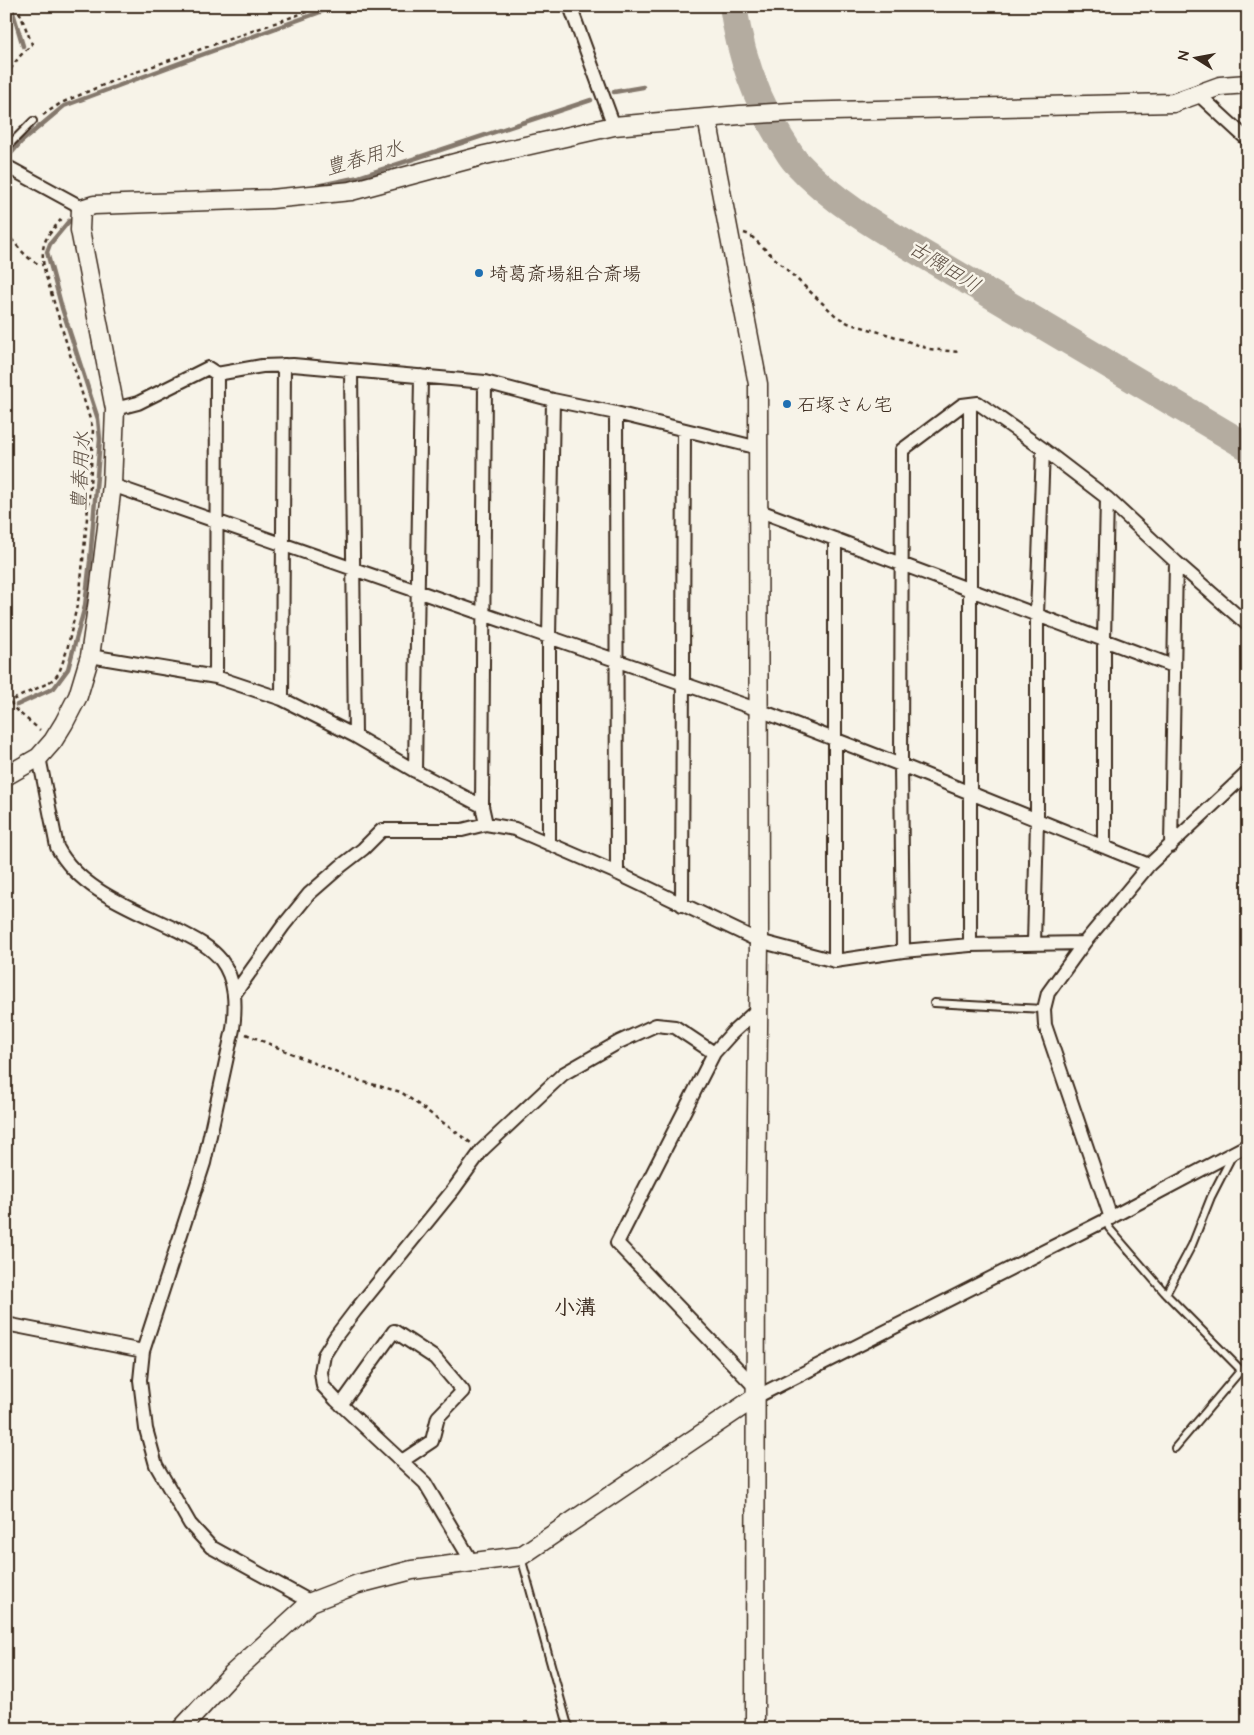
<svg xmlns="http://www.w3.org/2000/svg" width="1254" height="1735" font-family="'Architects Daughter','Klee One',sans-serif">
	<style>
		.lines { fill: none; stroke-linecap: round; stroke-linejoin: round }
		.stream { stroke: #84786c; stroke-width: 4.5 }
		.river { stroke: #b4aca0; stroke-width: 28 }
		.lane-casing { stroke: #3b2a1e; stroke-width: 10 }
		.street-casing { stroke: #3b2a1e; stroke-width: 16 }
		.secondary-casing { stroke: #3b2a1e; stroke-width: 21 }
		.path { stroke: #3b2a1e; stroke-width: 2.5; stroke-dasharray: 4 4; stroke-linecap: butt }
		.lane { stroke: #f7f3e8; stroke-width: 6 }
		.street { stroke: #f7f3e8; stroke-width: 12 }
		.secondary { stroke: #f7f3e8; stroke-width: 18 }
		.poi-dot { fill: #1f6fb2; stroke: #f7f3e8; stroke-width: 2 }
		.labels { text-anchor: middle; stroke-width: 5; stroke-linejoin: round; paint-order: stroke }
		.poi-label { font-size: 19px; fill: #3b2a1e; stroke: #f7f3e8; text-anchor: start }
		.water-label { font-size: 20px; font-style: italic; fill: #5f5145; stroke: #f7f3e8 }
		.quarter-label { font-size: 21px; font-weight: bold; fill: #3b2a1e; stroke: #f7f3e8 }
	</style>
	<rect width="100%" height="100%" fill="#f7f3e8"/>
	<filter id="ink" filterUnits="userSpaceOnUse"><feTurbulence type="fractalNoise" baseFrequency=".02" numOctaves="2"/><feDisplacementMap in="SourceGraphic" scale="10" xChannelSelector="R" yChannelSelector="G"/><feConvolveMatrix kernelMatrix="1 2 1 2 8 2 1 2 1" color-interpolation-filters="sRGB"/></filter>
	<g filter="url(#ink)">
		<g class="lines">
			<path class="stream" d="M11,6L23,46
				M614,92L643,87
				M7,158L21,142L64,106L193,58L337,6
				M312,187L359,177L591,100
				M17,705L54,688L68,669L85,606L90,561L100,439L98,419L62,308L47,252L50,244L69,221
				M6,710L8,709"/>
			<path class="river" d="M733,6C740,54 756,99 781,140C786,147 790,156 796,162C839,209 899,239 953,272C1051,331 1150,388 1248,447"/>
			<defs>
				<path id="lane" d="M6,148L33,121
					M934,1003L1044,1009
					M1106,1220L1109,1228L1166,1294L1241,1370L1175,1448
					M1166,1294L1192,1245L1211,1197L1232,1156
					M521,1557L567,1722L571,1729"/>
				<path id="street" d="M570,6L614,126
					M1198,94L1248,140
					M6,166L74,203L81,209
					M351,371L355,736
					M485,382L482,806L486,824
					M115,409L138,403L208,368L217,374L262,366L293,365L485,382L553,400L616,413L759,448
					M616,413L617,873
					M112,485L759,710L901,765L1149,865
					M760,511L1173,666
					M835,539V961
					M90,656L216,677L282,699L355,736L415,771L482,806
					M216,677L217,374
					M282,699L284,365
					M39,757L57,847C80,891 135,909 177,930C192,938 209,945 221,960C236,980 236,1005 233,1029L204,1163L143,1351L140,1380L146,1429L156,1465L190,1524L211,1547L311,1602
					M415,771L421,376
					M549,844V638L553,400
					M1171,846L1176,562
					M1104,847V640L1107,498
					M682,905L684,430
					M1034,944L1037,820V615L1043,449
					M970,945V404
					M903,951L901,765L902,450L962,405L978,403L1043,449L1107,498L1176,562L1248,625
					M235,993L283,926L309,894L341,866L363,849L382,830H462L486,824L515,829L617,873L759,941L835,961L903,951L970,945L1084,943
					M1111,1218L1045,1025L1044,1009L1048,993L1084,943L1149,865L1248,772
					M6,1324L143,1351
					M756,1388L617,1243L714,1053L732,1033L758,1009
					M756,1397L1106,1220L1248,1145
					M341,1405L394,1331L435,1358L463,1391L438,1417L432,1441L402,1461
					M472,1562L425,1483L336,1400L323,1386L321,1372L324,1355L336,1336L355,1311L453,1190L482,1150L563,1074L619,1042L656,1025L675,1027L714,1053"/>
				<path id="secondary" d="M707,118L758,384L759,941L756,1203L755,1729
					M6,776L39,757L53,741L64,723L78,696L90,656L99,593L112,485L115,409L80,230L81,209L94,205L271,199L351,191L485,155L614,126L740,115L791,112L1173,103L1220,86L1248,84
					M181,1729L232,1674L311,1602L358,1584L412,1570L521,1556L756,1397"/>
			</defs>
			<use href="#lane" class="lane-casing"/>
			<use href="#street" class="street-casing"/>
			<use href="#secondary" class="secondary-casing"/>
			<path class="path" d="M6,76L19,57L32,44L17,6
				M43,115L61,103L122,77L323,6
				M6,233C16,243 28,263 43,265
				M744,233L750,235L836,316L848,323L893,336L929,349L959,352
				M10,702L16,710L40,730
				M6,703L46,684L54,679L59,673L67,650L80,592L90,486L93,429L45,273C39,242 45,239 64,216
				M246,1034L349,1078L401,1092L471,1143"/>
			<use href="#lane" class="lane"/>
			<use href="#street" class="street"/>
			<use href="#secondary" class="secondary"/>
		</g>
	</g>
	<g class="poi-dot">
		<circle cx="479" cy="273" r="5"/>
		<circle cx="787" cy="404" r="5"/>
	</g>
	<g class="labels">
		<g class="poi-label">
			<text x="489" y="280">埼葛斎場組合斎場</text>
			<text x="797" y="411">石塚さん宅</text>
		</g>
		<g class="water-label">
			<text transform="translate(364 157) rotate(-16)" y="7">豊春用水</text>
			<text transform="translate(945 266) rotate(32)" y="7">古隅田川</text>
			<text transform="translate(80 471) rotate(-87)" y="7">豊春用水</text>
		</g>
		<g class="quarter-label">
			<text x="575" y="1314">小溝</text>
		</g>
	</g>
	<rect width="1254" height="1735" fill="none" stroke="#f7f3e8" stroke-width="25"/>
	<rect x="12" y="12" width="1229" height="1710" fill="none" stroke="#3b2a1e" stroke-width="2" filter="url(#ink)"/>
	<g transform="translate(1196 58) rotate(281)" stroke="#f7f3e8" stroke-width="4" paint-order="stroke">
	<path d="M0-4L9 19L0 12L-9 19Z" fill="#3b2a1e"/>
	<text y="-8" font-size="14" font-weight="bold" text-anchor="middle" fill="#3b2a1e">N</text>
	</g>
</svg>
